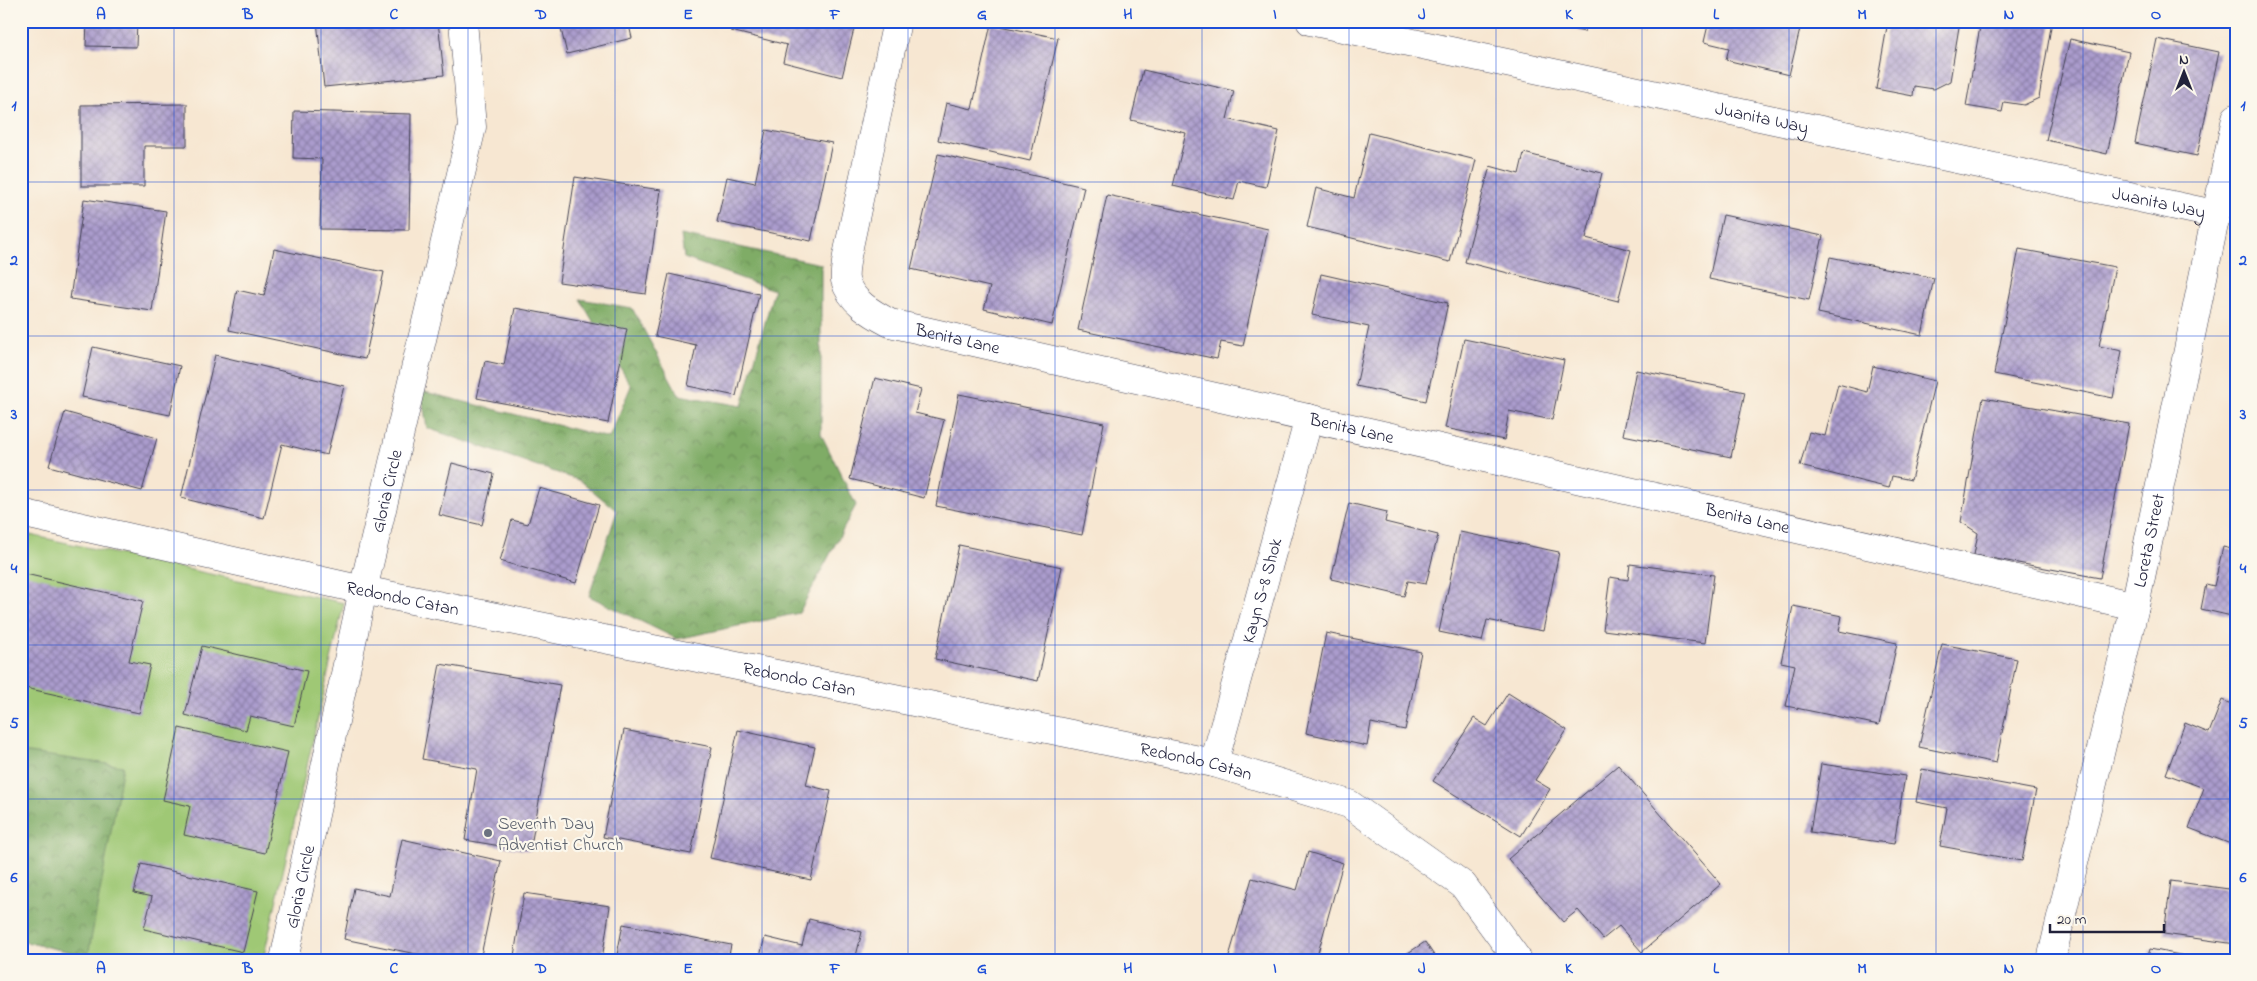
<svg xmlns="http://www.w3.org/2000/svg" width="2257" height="981" font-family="'Indie Flower',sans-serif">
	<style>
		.green { fill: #9fc874; stroke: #607558 }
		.forest { fill: url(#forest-crowns); stroke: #506750 }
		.building { fill: url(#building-cross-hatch) }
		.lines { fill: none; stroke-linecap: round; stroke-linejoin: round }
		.street-casing { stroke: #424052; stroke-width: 29 }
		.street { stroke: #fff; stroke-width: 28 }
		.grid { fill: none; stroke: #1d4ed8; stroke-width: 1; stroke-opacity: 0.55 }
		.worship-dot { fill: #6b7280; stroke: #fbf7ec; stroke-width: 2 }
		.labels { text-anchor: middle; stroke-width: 4.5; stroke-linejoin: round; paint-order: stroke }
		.street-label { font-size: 18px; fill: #22223b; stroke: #fbf7ec }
		.worship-label { font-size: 18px; fill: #5b616d; stroke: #fbf7ec; text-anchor: start }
		.neatline { fill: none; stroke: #1d4ed8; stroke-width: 2 }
		.grid-label { font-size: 16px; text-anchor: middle; font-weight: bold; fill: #1d4ed8 }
	</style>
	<defs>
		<pattern id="forest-crowns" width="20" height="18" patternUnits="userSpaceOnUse" patternTransform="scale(1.25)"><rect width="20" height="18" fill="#7fac66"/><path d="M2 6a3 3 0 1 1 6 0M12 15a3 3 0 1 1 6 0" fill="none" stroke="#688c55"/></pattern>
		<pattern id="building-cross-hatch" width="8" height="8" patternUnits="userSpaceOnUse" patternTransform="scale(1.25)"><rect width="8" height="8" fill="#ab9ccd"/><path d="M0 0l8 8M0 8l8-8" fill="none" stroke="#8b7fa8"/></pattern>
	</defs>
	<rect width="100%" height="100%" fill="#fbf7ec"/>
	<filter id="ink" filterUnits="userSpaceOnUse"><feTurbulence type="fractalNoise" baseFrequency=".02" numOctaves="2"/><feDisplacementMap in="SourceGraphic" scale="10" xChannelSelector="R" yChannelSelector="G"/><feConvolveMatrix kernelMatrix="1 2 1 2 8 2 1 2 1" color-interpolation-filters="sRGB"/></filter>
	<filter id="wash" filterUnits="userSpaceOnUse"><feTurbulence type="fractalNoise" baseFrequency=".0096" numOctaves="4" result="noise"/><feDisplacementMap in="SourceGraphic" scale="20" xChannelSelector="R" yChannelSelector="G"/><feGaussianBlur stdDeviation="1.12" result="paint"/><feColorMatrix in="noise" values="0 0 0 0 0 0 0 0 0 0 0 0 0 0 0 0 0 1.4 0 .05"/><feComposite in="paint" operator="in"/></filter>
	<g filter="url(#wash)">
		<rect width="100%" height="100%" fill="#f7e7d2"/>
		<path class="green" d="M21,533L344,603L263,960H107L21,941Z"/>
		<path class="forest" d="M681,235L821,264V434L856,505L799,613L677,639L589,596L617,511L581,481L427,428L421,391L609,438L631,386L580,299L632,308L679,395L742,406L774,290L684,258Z
			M21,752L123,766L88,956L21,941Z"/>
		<g id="blocks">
			<path class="building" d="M87,21H137L136,47L86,46Z
				M317,21H438L444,75L324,87Z
				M559,21H628L632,38L567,54Z
				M733,21H856L842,77L783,62L787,45L731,31Z
				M1543,21H1587L1584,32Z
				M1709,21H1802L1789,75L1726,60L1729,48L1704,42Z
				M1888,21H1960L1950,81L1934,89L1914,86L1913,96L1876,89Z
				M1981,21H2052L2039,98L2024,105L2004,102L2002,112L1966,106Z
				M991,24L1058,38L1030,161L938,140L946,103L972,109Z
				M2070,39L2129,52L2107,154L2046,140Z
				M2157,39L2219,52L2197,156L2135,143Z
				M1143,70L1234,91L1227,119L1279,131L1266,187L1239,181L1234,200L1173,186L1186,133L1131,120Z
				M187,104V146H144V186H81V105Z
				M294,111L411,114L409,230L320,229L322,159L293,158Z
				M766,130L832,143L811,241L717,222L727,177L755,183Z
				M1369,133L1476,160L1450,262L1307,227L1316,188L1354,198Z
				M1524,153L1602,173L1586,238L1631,250L1618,301L1465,262L1490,166L1519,174Z
				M938,154L1084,187L1052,325L984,309L990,287L911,269Z
				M575,177L661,190L646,294L559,282Z
				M1107,195L1268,229L1243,346L1221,342L1217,359L1078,330Z
				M84,199L166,211L152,311L70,299Z
				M1723,215L1823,236L1809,300L1709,279Z
				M274,249L384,272L365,359L229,330L237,290L264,296Z
				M2019,249L2115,267L2099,346L2122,351L2113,398L1994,374Z
				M1830,257L1934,278L1922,335L1818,313Z
				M669,274L759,294L736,396L688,386L696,345L655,336Z
				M1321,274L1448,303L1426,401L1356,386L1369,327L1312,315Z
				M515,308L627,329L608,423L477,398L485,361L504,365Z
				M1464,339L1564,360L1552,420L1509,411L1504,440L1445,428Z
				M93,347L180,366L170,415L82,397Z
				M215,355L344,386L327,455L282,444L264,518L181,498Z
				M1873,366L1935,381L1911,480L1892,476L1889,488L1800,466L1809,432L1825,436L1838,384L1867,392Z
				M1636,370L1745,392L1731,457L1623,435Z
				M875,378L921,389L915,413L944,420L924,498L850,479Z
				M959,394L1104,423L1082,535L936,506Z
				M1983,398L2129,424L2100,578L1974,555L1978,533L1961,522Z
				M65,412L157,438L142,491L49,466Z
				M452,463L494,474L482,525L439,515Z
				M539,488L599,505L576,583L500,561L512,520L528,524Z
				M1349,503L1387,512L1385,522L1438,535L1426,584L1408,581L1404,596L1331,579Z
				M1460,532L1559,552L1543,631L1487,620L1482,641L1439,632Z
				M959,545L1062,567L1038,681L935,659Z
				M2223,547L2236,550V617L2201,609L2206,584L2214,586Z
				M1630,564L1714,575L1705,643L1603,630L1610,577L1628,580Z
				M21,573L143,601L129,661L150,665L139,713L21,687Z
				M1793,606L1842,616L1839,631L1897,643L1879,725L1786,706L1795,665L1781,662Z
				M1326,633L1421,652L1405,730L1371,723L1367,746L1306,733Z
				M1942,644L2017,659L1996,763L1919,747Z
				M202,646L307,671L294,726L250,716L246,730L185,715Z
				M440,664L560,685L530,851L465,840L477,769L422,759Z
				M1508,693L1567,730L1535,780L1550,789L1521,836L1433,781L1474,718L1487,726Z
				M2222,700L2236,706V846L2189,828L2204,788L2166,774L2185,723L2209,733Z
				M179,728L288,752L265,853L184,835L190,806L163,800Z
				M624,730L712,747L691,854L603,837Z
				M738,730L815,747L806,785L831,791L811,880L710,858Z
				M1821,764L1905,776L1894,844L1810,832Z
				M1618,765L1721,884L1642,952L1619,926L1603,939L1578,910L1563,922L1508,859Z
				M1922,769L2036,790L2022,861L1940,846L1947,808L1916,802Z
				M402,839L501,861L480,960H445L344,939L354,888L390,896Z
				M1308,852L1343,863L1316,960H1228L1252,878L1297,890Z
				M141,864L258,891L243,952L144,929L152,897L134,893Z
				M2171,881L2236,890V944L2164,934Z
				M524,893L610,906L602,960H541L514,956Z
				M809,919L862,932L855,960H759L765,937L802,946Z
				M623,924L731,945L728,960H616Z
				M1425,942L1437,960H1397Z
				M2150,949L2200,959V960H2147Z"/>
		</g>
	</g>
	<g filter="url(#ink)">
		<use href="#blocks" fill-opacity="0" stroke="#424052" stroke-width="1"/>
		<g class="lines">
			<defs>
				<g id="street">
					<path id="s1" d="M897,21L847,256C846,263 844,273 845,280C850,301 873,314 890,323L2135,606"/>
					<path id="s2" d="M1310,21L2214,214"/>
					<path id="s3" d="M21,513L363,590L1214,763L1349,804L1463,885L1518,960"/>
					<path id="s4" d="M1214,763L1309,418"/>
					<path id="s5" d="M284,960L363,590L472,127L463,21"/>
					<path id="s6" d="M2051,960L2135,606L2236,118"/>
				</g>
			</defs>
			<use href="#street" class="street-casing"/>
			<use href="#street" class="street"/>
		</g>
	</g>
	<path class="grid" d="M174,21V960M321,21V960M468,21V960M615,21V960M762,21V960M908,21V960M1055,21V960M1202,21V960M1349,21V960M1496,21V960M1642,21V960M1789,21V960M1936,21V960M2083,21V960M21,182H2236M21,336H2236M21,490H2236M21,645H2236M21,799H2236"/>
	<circle class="worship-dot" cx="488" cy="833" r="5"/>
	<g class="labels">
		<g class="street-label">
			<text dy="6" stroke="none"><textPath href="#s2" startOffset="462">Juanita Way</textPath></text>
			<text dy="6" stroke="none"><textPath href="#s2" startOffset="868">Juanita Way</textPath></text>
			<text dy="6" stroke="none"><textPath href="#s1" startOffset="398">Benita Lane</textPath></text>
			<text dy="6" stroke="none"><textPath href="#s1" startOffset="802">Benita Lane</textPath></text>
			<text dy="6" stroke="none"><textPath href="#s5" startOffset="480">Gloria Circle</textPath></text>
			<text dy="6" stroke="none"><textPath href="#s1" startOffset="1208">Benita Lane</textPath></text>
			<text dy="6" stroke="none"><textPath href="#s6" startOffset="431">Loreta Street</textPath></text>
			<text dy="6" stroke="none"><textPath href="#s4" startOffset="179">Kayn S-8 Shok</textPath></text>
			<text dy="6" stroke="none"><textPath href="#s3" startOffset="391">Redondo Catan</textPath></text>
			<text dy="6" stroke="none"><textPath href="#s3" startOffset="796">Redondo Catan</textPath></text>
			<text dy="6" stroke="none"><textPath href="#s3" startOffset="1201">Redondo Catan</textPath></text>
			<text dy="6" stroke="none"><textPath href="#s5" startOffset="75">Gloria Circle</textPath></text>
		</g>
		<g class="worship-label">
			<text x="498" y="829">Seventh Day<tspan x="498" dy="21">Adventist Church</tspan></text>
		</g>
	</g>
	<rect width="2257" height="981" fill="none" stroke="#fbf7ec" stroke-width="55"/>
	<g transform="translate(2184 72)" stroke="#fbf7ec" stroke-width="4" paint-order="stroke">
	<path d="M0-4L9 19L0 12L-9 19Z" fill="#22223b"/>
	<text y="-8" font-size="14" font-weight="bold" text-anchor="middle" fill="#22223b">N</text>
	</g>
	<path d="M2050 924v8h114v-8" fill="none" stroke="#22223b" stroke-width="2.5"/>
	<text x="2057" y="924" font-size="15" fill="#22223b" stroke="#fbf7ec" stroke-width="4" paint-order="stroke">20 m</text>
	<rect x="28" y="28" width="2202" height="926" class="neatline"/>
	<g class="grid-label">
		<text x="101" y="19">A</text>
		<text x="248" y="19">B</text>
		<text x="394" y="19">C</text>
		<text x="541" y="19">D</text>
		<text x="688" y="19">E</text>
		<text x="835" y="19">F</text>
		<text x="982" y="19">G</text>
		<text x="1128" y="19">H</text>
		<text x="1275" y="19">I</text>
		<text x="1422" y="19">J</text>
		<text x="1569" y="19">K</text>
		<text x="1716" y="19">L</text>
		<text x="1862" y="19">M</text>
		<text x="2009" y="19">N</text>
		<text x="2156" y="19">O</text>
		<text x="14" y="110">1</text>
		<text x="2243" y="110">1</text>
		<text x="14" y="265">2</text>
		<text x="2243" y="265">2</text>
		<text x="14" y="419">3</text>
		<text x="2243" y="419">3</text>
		<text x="14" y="573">4</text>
		<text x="2243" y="573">4</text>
		<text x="14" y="728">5</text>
		<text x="2243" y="728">5</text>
		<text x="14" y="882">6</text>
		<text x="2243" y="882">6</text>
		<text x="101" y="973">A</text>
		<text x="248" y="973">B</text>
		<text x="394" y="973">C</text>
		<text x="541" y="973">D</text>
		<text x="688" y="973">E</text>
		<text x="835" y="973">F</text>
		<text x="982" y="973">G</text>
		<text x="1128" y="973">H</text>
		<text x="1275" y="973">I</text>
		<text x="1422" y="973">J</text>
		<text x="1569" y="973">K</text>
		<text x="1716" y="973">L</text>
		<text x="1862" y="973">M</text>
		<text x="2009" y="973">N</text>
		<text x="2156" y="973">O</text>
	</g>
</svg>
